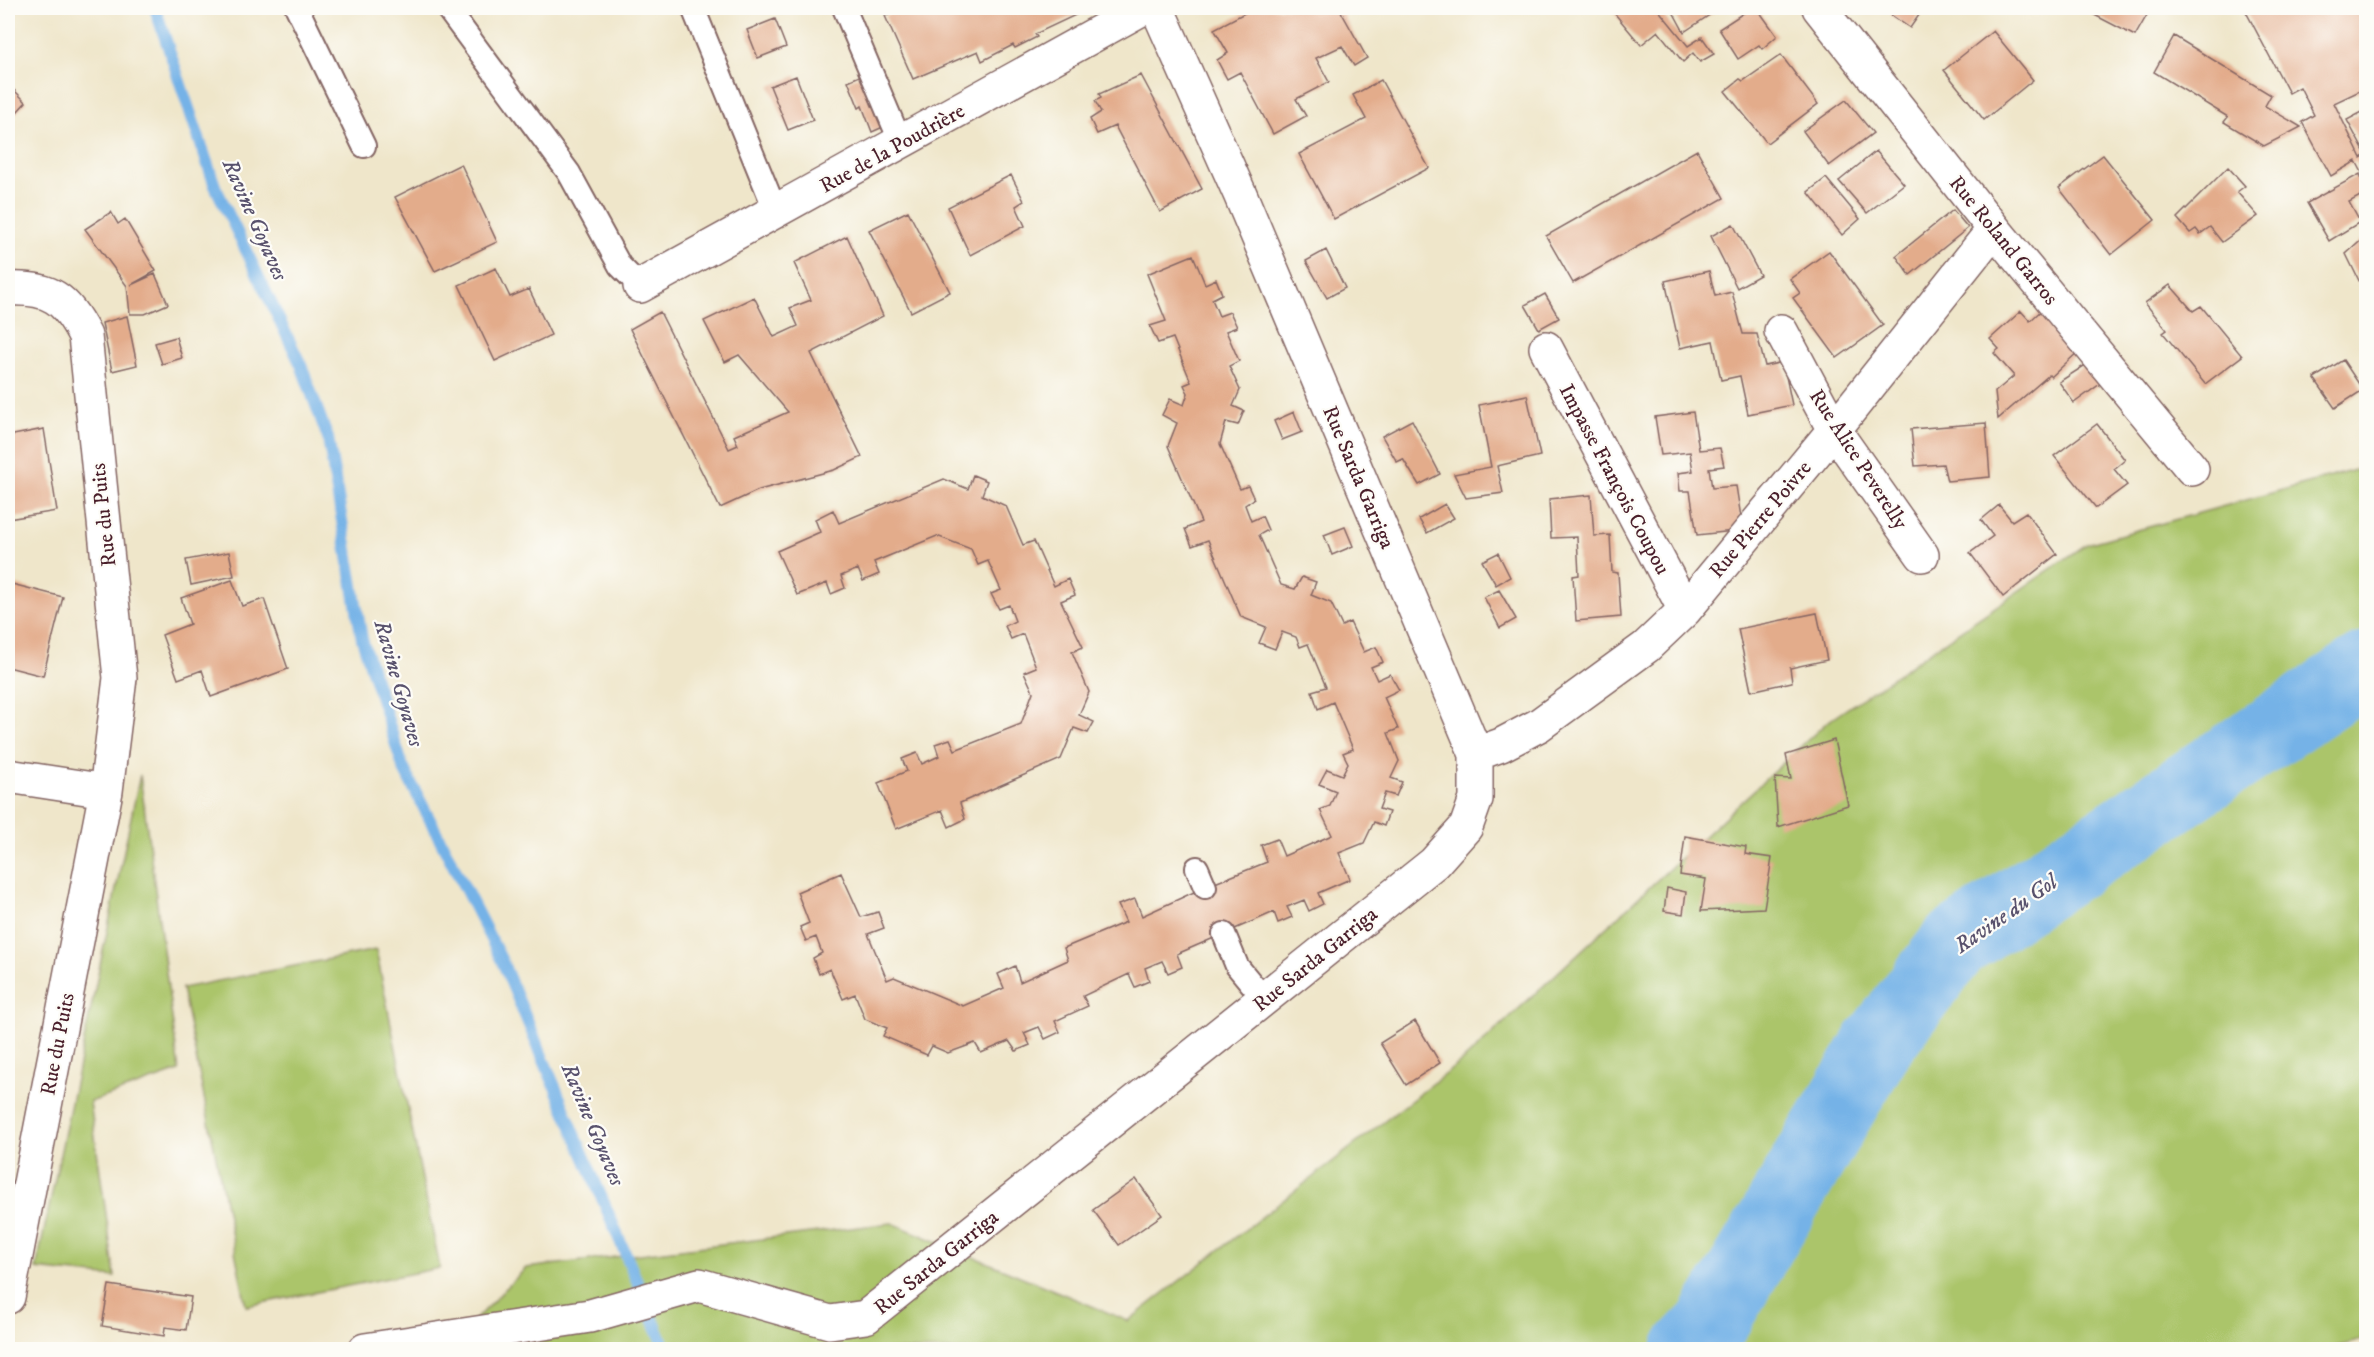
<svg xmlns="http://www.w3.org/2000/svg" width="2374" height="1357" font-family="'IM FELL DW Pica',serif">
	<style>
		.green { fill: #abc56b; stroke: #7a724b; stroke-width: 1.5 }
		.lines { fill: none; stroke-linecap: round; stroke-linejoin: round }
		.stream { stroke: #75b2e7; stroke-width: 12 }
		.river { stroke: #75b2e7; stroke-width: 72 }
		.building { fill: #e3ac8b }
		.lane-casing { stroke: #846563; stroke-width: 26 }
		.street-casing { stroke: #846563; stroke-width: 36 }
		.lane { stroke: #fff; stroke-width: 22 }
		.street { stroke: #fff; stroke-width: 33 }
		.labels { text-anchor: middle; stroke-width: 4.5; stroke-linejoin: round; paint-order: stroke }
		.street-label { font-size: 21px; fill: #4a1f2b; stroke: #fdfcf7 }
		.water-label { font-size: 22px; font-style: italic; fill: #59526d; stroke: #fdfcf7 }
	</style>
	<rect width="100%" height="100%" fill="#fdfcf7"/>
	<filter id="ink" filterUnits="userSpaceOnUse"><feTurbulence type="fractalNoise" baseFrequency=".0167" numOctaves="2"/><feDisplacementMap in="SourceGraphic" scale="12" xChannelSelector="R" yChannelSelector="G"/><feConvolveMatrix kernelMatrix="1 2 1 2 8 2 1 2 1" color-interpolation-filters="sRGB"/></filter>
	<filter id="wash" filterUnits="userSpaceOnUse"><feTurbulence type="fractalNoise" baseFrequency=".008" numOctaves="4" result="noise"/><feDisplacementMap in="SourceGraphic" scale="24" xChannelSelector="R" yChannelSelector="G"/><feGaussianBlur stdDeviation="1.35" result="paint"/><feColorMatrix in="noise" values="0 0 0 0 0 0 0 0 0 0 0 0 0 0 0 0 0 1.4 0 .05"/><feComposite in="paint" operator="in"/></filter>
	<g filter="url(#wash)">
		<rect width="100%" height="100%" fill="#efe6ca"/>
		<path class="green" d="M2366,467V1339L2324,1350H445L526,1268L892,1223L1128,1321L1467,1057L1826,723L2087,544Z
			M140,775L179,1071L90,1102L115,1277L36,1269Z
			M376,950L440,1268L246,1306L182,988Z"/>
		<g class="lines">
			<path class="stream" d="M155,8L215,186L301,365L328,438L362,639L403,767L502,961L666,1350"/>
			<path class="river" d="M1688,1350L1710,1327L1878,1044L1955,944L2366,668"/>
		</g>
		<g id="blocks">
			<path class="building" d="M905,8H1080L1082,12L1035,34L1037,37L1015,48L1013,45L982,61L978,51L913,79L885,16Z
				M1254,8H1339L1367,58L1354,66L1342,46L1316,58L1329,82L1296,99L1306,116L1273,134L1240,72L1227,79L1217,60L1228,53L1214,29Z
				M1610,8H1657L1688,46L1702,37L1714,54L1700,62L1693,53L1683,62L1658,31L1641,45Z
				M1671,8H1720L1684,32Z
				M1751,8H1757L1777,36L1762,49L1759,45L1738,59L1719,29Z
				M1896,8H1924L1910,28L1891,15Z
				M2081,8H2151L2135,36Z
				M2244,8H2364L2366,12V88L2334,103L2361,158L2366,155L2347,120L2366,110V180L2356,161L2331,176L2302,122L2314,115L2300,87L2289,93Z
				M775,19L786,47L758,58L747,30Z
				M1993,31L2033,80L1984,120L1944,70Z
				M2174,36L2271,95L2265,106L2301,127L2264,146L2224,122L2228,117L2154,72Z
				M1781,55L1818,104L1767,143L1725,91L1740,79L1743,81Z
				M862,75L883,127L872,132L862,106L859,108L848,81Z
				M1141,75L1202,189L1160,212L1115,126L1097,134L1090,119L1101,112L1095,101L1101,98L1099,94Z
				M796,76L813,120L788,130L770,86Z
				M1381,80L1429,168L1334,219L1299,154L1366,119L1353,95Z
				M8,84L26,102L8,122Z
				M1846,100L1873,133L1829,166L1803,131Z
				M1697,150L1724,198L1573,283L1546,236Z
				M1876,151L1904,184L1867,213L1839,181Z
				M2103,155L2155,220L2111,255L2059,188Z
				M461,164L497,242L435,271L395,197Z
				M2228,167L2245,186L2237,192L2258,216L2222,242L2210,227L2200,234L2196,229L2190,233L2177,218Z
				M2360,174L2366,193L2349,202L2360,222L2329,241L2307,203Z
				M1011,175L1024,201L1016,206L1025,226L970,255L948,207Z
				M1826,178L1860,219L1842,235L1808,192Z
				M8,185H10L11,224H8Z
				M1953,210L1968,228L1910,275L1896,256Z
				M908,211L950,292L911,312L869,230Z
				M111,212L118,224L125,219L156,271L131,285L155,274L168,304L145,314H130L127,286L85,229Z
				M1733,224L1760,275L1737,288L1711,236Z
				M847,236L883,316L811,353L862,457L834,470L759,490L720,508L630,329L660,312L729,449L738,445L734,436L788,412L739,355L725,362L704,321L754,297L774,337L798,326L790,308L811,300L794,263Z
				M2366,236V295L2346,254Z
				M1326,250L1345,288L1327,298L1306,261Z
				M1829,251L1883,325L1837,358L1793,298L1800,293L1790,279Z
				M1193,255L1205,284L1216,279L1222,294L1212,299L1219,316L1230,312L1237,327L1226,331L1239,361L1229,366L1240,390L1233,406L1244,411L1238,425L1226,422L1220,444L1240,489L1248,486L1254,499L1245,505L1251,521L1262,516L1268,530L1259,535L1281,585L1295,589L1302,577L1316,582L1311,595L1331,603L1342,626L1350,622L1364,652L1376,647L1383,662L1371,667L1377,680L1390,674L1399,690L1384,697L1398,729L1388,733L1399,761L1391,778L1402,782L1396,796L1385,793L1379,809L1389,812L1384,826L1374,822L1364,843L1339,853L1350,879L1318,893L1323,904L1309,911L1304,900L1287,907L1292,917L1278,923L1274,912L1177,954L1182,967L1168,973L1162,961L1145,968L1149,981L1135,987L1129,974L1083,996L1088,1006L1055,1021L1060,1032L1045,1039L1039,1027L1024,1033L1030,1045L1016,1051L1009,1041L981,1053L975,1043L948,1053L932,1046L927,1055L883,1036L887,1028L865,1019L855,994L843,999L830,969L819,974L813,958L822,953L816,937L806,941L800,927L809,923L797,892L841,873L861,917L878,912L884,928L868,934L887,980L894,977L963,1006L1004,988L998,974L1015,966L1020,982L1068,960L1064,948L1126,922L1118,905L1135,899L1142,916L1205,887L1267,862L1261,845L1277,839L1284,856L1332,835L1320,810L1330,806L1336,791L1319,784L1327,769L1342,775L1348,763L1343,753L1353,749L1333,702L1318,709L1312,691L1326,687L1308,644L1300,647L1296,637L1282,632L1275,649L1259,643L1266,627L1241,617L1208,540L1192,546L1185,529L1201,522L1168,446L1177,423L1162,415L1170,399L1184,405L1188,393L1184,385L1191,382L1173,338L1158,343L1150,326L1166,321L1147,274Z
				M496,268L510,297L529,289L551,335L495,361L459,285Z
				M1709,271L1715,296L1732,292L1743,334H1757L1765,366L1783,362L1792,405L1748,414L1740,376L1721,380L1713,341L1680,348L1665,281Z
				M2170,285L2193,311L2201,306L2242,356L2205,384L2163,333L2167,330L2145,303Z
				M1545,294L1559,318L1539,329L1525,305Z
				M2046,306L2081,349L2051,377L2049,375L1998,419L1995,392L2014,376L1994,353L1999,349L1990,339L2021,311L2030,321Z
				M127,316L137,365L112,371L102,323Z
				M176,337L182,358L162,364L155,343Z
				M2343,360L2363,390L2335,408L2314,378Z
				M2090,362L2104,381L2074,403L2059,382Z
				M1527,395L1540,456L1497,466L1503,493L1466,498L1454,474L1491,467L1479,405Z
				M1294,412L1302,432L1282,440L1274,421Z
				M1693,412L1699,450L1720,448L1724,466L1709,468L1712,488L1736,486L1743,530L1697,535L1690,491H1680L1678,473L1693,471L1690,452L1661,455L1655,417Z
				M1412,420L1440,474L1419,485L1403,459L1397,462L1382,436Z
				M1986,423L1990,477L1947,481L1943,464L1915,466L1911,429Z
				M2097,424L2125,460L2114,469L2127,485L2096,508L2054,456Z
				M44,429L57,511L8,519V436Z
				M973,475L987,481L982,495L1006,506L1023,545L1034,541L1054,586L1068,579L1075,595L1061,601L1083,647L1072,652L1089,692L1079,715L1094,722L1088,733L1074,728L1061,759L960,803L965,819L949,827L942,810L896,829L878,783L907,771L902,759L917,753L922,764L939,756L935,744L950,739L955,750L1021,724L1033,692L1024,672L1036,667L1023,634L1011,639L1005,626L1015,621L1009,605L999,609L991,594L1001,590L988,561L978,565L971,549L937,536L874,562L879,574L863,581L858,569L841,576L845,588L831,594L827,583L797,595L777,551L820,532L815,519L833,510L839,523L944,479L968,489Z
				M1591,495L1594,536L1610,535L1612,572L1618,573L1621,617L1576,621L1573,576L1579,575L1577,537L1551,538L1549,499Z
				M1445,504L1454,518L1427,533L1419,519Z
				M1999,505L2012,521L2026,512L2057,554L2003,597L1970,553L1993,536L1981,520Z
				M1345,527L1353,546L1332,555L1324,535Z
				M229,552L234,576L191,585L186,560Z
				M1498,553L1510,577L1496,585L1482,561Z
				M232,580L242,606L264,599L288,669L211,697L202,670L178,679L162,635L190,624L181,598Z
				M8,583L63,597L43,676L8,667Z
				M1499,590L1516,619L1500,628L1484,597Z
				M1817,613L1827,660L1790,668L1792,682L1751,691L1738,629Z
				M1834,740L1848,805L1778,827L1775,778L1791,779L1786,755Z
				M1685,836L1746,847L1745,854L1772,858L1764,908L1701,911L1706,879L1680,875Z
				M1667,888L1686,892L1683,914L1664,911Z
				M1415,1021L1440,1063L1406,1085L1380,1043Z
				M1136,1179L1162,1215L1119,1245L1093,1210Z
				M109,1285L191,1297L186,1330L165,1327L164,1336L102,1326Z"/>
		</g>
	</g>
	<g filter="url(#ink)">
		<use href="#blocks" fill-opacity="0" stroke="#846563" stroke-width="1.5"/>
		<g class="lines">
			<defs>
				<path id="lane" d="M297,8L364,146
					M447,8L569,173L620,266L640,286
					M693,8L776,212
					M844,8L901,143
					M1197,868L1205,887
					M1224,934L1237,966L1265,1000"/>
				<path id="street" d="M1819,8L1994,229L2192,469
					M640,286L1143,8
					M8,289C50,287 66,298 85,336L120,678L106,791L8,1297
					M1781,331L1834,430L1922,555
					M1546,348L1685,610
					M1476,754L1501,745L1539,725L1646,647L1685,610L1834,430L1994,229
					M8,776L106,791
					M365,1350L590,1316L699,1285L830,1322L866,1317L1434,863L1466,827L1476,799V754L1240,194L1157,8"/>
			</defs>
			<use href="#lane" class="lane-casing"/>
			<use href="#street" class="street-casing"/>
			<use href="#lane" class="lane"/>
			<use href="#street" class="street"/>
		</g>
	</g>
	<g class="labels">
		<g class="street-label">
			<text transform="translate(892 148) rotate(-29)" y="7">Rue de la Poudrière</text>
			<text transform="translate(2004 240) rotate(51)" y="7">Rue Roland Garros</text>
			<text transform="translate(1859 459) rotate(57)" y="7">Rue Alice Peverelly</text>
			<text transform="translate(1359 477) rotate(67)" y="7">Rue Sarda Garriga</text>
			<text transform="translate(1615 479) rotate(62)" y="7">Impasse François Coupou</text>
			<text transform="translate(103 515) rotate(-96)" y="7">Rue du Puits</text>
			<text transform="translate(1760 519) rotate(-50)" y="7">Rue Pierre Poivre</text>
			<text transform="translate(1315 959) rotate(-39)" y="7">Rue Sarda Garriga</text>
			<text transform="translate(57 1044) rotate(-79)" y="7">Rue du Puits</text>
			<text transform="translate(936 1262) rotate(-39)" y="7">Rue Sarda Garriga</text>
		</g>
		<g class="water-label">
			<text transform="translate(256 219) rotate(66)" y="8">Ravine Goyaves</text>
			<text transform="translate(400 683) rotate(74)" y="8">Ravine Goyaves</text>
			<text transform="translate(2005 913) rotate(-35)" y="8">Ravine du Gol</text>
			<text transform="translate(594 1124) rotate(67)" y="8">Ravine Goyaves</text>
		</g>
	</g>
	<rect width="2374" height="1357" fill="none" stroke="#fdfcf7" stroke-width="30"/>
</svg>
